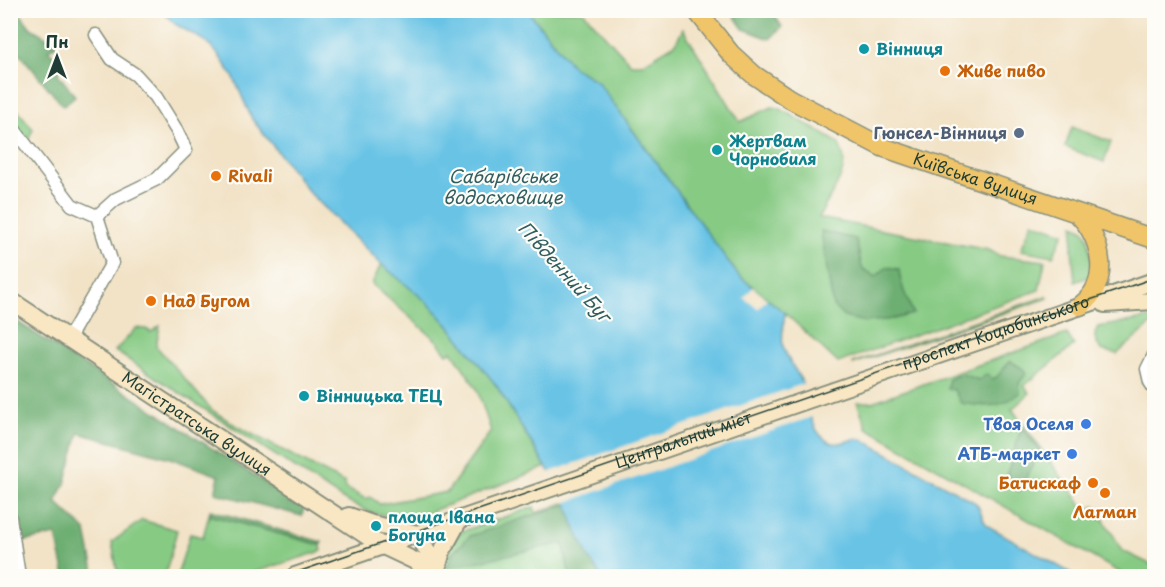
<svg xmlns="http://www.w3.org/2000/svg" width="1165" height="587" font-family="'Playpen Sans',sans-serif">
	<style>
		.green { fill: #87ca84; stroke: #53845c; stroke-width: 1.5 }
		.forest { fill: #6dae72; stroke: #467653; stroke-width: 1.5 }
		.water { fill: #67c3e5; stroke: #43808c; stroke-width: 1.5 }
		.pier { fill: #f2e3c7 }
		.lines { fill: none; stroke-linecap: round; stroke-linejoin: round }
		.street-casing { stroke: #88907e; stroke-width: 15 }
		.secondary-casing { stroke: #88907e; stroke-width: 20 }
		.primary-casing { stroke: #88907e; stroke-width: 21 }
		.street { stroke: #fff; stroke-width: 12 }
		.secondary { stroke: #f9e7c3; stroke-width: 16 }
		.primary { stroke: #f0c469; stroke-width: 18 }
		.tram { stroke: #1f3d34; stroke-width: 1.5 }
		.culture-dot { fill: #0f9aa8; stroke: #fdfcf7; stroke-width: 2 }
		.food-dot { fill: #e8710a; stroke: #fdfcf7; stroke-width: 2 }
		.service-dot { fill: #5c6f8a; stroke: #fdfcf7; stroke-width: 2 }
		.shop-dot { fill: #3f7fe0; stroke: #fdfcf7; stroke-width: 2 }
		.labels { text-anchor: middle; stroke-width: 4.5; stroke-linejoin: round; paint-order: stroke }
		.culture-label { font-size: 16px; font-weight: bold; fill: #0d838f; stroke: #fdfcf7; text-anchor: start }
		.food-label { font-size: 16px; font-weight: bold; fill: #c56008; stroke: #fdfcf7; text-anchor: start }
		.service-label { font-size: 16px; font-weight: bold; fill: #4e5e75; stroke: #fdfcf7; text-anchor: end }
		.street-label { font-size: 16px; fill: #1f3d34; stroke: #fdfcf7 }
		.shop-label { font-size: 16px; font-weight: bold; fill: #366cbe; stroke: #fdfcf7; text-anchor: end }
		.water-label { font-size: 18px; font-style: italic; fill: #315e60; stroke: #fdfcf7 }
	</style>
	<rect width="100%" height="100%" fill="#fdfcf7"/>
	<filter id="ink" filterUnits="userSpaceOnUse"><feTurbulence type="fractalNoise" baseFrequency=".0167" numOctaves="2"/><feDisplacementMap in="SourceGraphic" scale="12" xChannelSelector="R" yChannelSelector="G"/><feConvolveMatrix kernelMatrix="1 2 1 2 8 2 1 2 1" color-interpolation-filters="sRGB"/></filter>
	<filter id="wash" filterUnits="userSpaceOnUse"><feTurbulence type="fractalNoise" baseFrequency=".008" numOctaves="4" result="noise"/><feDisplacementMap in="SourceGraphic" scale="24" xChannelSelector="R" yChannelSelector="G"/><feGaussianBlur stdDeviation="1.35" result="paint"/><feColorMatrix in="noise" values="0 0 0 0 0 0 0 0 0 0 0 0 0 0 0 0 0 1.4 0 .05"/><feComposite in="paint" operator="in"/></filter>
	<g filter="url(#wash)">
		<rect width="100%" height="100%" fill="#f2e3c7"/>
		<path class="green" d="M528,11H583L631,64H642L675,44L683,29L740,122L772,107L779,108L837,142C856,169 830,192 819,218L989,250L1000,256L1045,261L1039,290L838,363L785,313L738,275L597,81L574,68Z
			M10,101L33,129L28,140L11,119Z
			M1072,127L1111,142L1104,162L1065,147Z
			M1032,222L1064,233L1053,256L1021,250Z
			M1074,225L1084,230L1088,237L1094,275L1075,282L1072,249Z
			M381,264L427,302L449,326L496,385L546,467L422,515L398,517L371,513L344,500L115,351L136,328L146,329L151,332L160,326L156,346L212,410L235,425L345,483V488L366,499L370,497L380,504L447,492L491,431L477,389L452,351L447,354L437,341L372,284Z
			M1047,296L1048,298L853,364V363Z
			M1150,318L1154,322L1117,354L1101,350C1096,342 1092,336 1098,327Z
			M1067,334L1074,345L1024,386L1030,393L1012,409L1086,511L1095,506L1123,551L1154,566V576H1126L867,428L857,402H872Z
			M566,502L574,525L563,544L570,576H438L454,537L463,531L534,507L536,513Z
			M209,515L321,545L322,551L243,576H177L190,534L203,537Z
			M142,520L177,530L165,576H118L112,542Z"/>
		<path class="forest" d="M10,11H18L31,28L58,44L48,50L63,65L58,74L75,96L63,106L11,43Z
			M731,11H772L782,27L770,39L743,29Z
			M821,231L856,239L862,268L876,277C884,269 887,264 899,270C901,290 907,296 913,314L893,319L865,322L844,317L833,306Z
			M10,317L304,508L302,516L215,493L219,476L170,458L79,433L65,484L56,502L86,531L95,576H65L56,535L14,543L10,520Z
			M1010,361L1022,368L1026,374L1019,383L1020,393C1000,409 985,407 961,403L954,390L947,388L949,379L962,374L979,380L987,374L992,379L997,377Z
			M1022,426L1040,451L1019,491L1007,475Z
			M567,504L580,538L601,576H570L563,543L447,568L451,555L470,536Z
			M210,510L322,542L321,545L209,515Z"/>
		<path class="water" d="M162,11H528L574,68L597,81L738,275L785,313C784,324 781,336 783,346C786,359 795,368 801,380C809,398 808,428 826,440C838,449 850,437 862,439L976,503C981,510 982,521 988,526L1076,576H601L588,556L574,525L561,485L546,467L496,385L449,326L427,302L381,264L309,192L252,119L233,76L217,53L205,41L175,24Z"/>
		<path class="pier" d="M753,287L767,299L758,309L744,298Z
			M805,383L815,416L564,503L558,486L547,473Z"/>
	</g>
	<g filter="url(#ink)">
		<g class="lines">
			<defs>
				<path id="street" d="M96,35L112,59L136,75L156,97L177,131L186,150L157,179L116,199L97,216
					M10,124L72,205L97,216L112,263L69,338
					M1154,355L1147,369L1150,382L1154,388
					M10,518L19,576"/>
				<g id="secondary">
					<path id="s1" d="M10,300L379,544L417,562L434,576"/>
					<path d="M1105,304L1154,301"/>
					<path d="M349,516L372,524L418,534"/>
					<path d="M418,534L430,556L435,576"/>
					<path d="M295,576L1154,281"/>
					<path d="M435,576L442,551L459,520"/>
				</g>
				<g id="primary">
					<path id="s2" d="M696,10L731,54L754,75L790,99L882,147L1154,239"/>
					<path d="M1078,214C1102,239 1112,283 1080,306"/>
				</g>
			</defs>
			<use href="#street" class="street-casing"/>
			<use href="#secondary" class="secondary-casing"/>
			<use href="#primary" class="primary-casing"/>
			<use href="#street" class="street"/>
			<use href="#secondary" class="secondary"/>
			<use href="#primary" class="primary"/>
			<path class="tram" id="s3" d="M286,576L1154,278"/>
		</g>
	</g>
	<g class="culture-dot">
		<circle cx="864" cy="49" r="6"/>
		<circle cx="717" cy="150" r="6"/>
		<circle cx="304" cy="396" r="6"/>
		<circle cx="376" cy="526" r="6"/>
	</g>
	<g class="food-dot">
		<circle cx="945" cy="71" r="6"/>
		<circle cx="216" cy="176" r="6"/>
		<circle cx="151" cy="301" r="6"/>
		<circle cx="1093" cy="483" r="6"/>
		<circle cx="1105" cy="493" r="6"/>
	</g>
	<circle class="service-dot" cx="1019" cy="133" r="6"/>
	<g class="shop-dot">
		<circle cx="1086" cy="424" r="6"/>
		<circle cx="1072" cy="454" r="6"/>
	</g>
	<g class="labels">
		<g class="culture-label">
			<text x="876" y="55">Вінниця</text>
			<text x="729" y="147">Жертвам<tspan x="729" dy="18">Чорнобиля</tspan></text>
			<text x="316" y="402">Вінницька ТЕЦ</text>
			<text x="388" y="523">площа Івана<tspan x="388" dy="18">Богуна</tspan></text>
		</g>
		<g class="food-label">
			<text x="957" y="77">Живе пиво</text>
			<text x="228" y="182">Rivali</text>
			<text x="163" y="307">Над Бугом</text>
			<text x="1081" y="489" text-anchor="end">Батискаф</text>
			<text x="1105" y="518" text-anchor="middle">Лагман</text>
		</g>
		<g class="service-label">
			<text x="1007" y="139">Гюнсел-Вінниця</text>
		</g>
		<g class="street-label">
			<text dy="6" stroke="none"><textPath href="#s2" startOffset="333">Київська вулиця</textPath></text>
			<text dy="6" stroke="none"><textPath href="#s3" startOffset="750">проспект Коцюбинського</textPath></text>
			<text dy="6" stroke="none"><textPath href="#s1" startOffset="224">Магістратська вулиця</textPath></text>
			<text dy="6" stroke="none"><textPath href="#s3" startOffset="420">Центральний міст</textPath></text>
		</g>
		<g class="shop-label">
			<text x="1074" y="430">Твоя Оселя</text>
			<text x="1060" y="460">АТБ-маркет</text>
		</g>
		<g class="water-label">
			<text x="503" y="183">Сабарівське<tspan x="503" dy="21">водосховище</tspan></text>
			<text transform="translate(564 272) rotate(48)" y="6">Південний Буг</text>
		</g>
	</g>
	<rect width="1165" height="587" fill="none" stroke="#fdfcf7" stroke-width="36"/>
	<g transform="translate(57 57)" stroke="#fdfcf7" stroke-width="4.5" paint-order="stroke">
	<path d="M0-4.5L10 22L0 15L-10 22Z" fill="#1f3d34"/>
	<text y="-9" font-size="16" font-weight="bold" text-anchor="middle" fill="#1f3d34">Пн</text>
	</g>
</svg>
